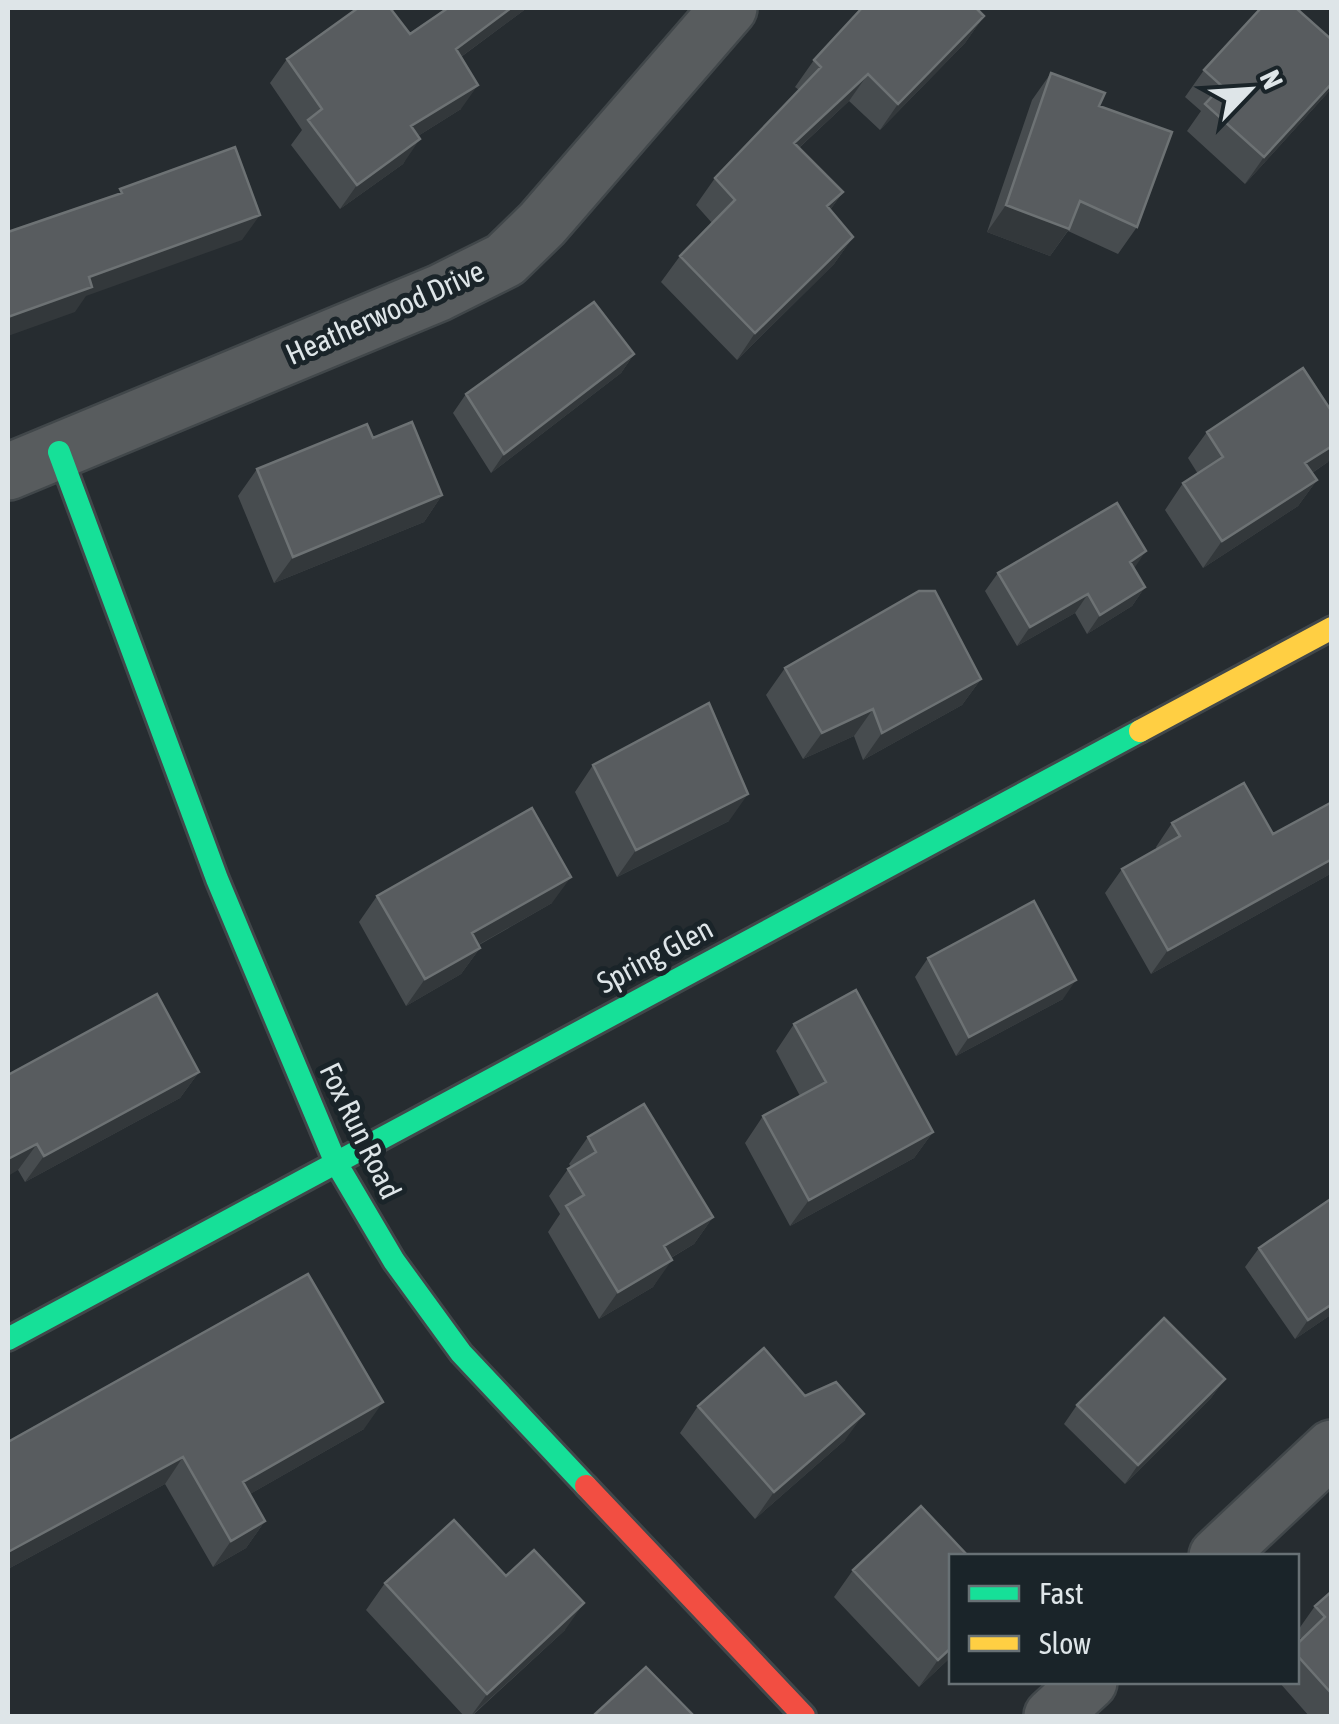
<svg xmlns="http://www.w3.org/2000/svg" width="1339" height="1724" font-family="'Asap Condensed',sans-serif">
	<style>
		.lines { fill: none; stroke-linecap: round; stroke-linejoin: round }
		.street-casing { stroke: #41474a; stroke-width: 60 }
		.fast-casing { stroke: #41474a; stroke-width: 28 }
		.slow-casing { stroke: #41474a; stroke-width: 28 }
		.jam-casing { stroke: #41474a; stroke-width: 28 }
		.street { stroke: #585c5e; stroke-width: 55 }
		.fast { stroke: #16e098; stroke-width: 22 }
		.slow { stroke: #ffcf43; stroke-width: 22 }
		.jam { stroke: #f24e42; stroke-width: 22 }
		.wall { fill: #474c4f }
		.shaded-wall { fill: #33383b }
		.building { fill: #585c5f; stroke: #6d7274; stroke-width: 2.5 }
		.labels { text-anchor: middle; stroke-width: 10; stroke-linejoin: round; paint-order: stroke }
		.street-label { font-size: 30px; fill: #dee5e8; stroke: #1a2429 }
	</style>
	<rect width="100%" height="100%" fill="#262c30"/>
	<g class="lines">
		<defs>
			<path id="street" d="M8,472L439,293L505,260L542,224L729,8
				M1217,1556L1332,1448
				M1052,1716L1089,1682"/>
			<path id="fast" d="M59,452L217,879L335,1161L394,1261L461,1353L586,1486
				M8,1339L1140,731"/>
			<path id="slow" d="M1140,731L1332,628"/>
			<path id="jam" d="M586,1486L804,1716"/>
		</defs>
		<use href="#street" class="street-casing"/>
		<use href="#fast" class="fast-casing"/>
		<use href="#slow" class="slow-casing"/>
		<use href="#jam" class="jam-casing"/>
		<use href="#street" class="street"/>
		<use href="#fast" class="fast"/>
		<use href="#slow" class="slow"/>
		<use href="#jam" class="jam"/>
	</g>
	<path class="wall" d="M448,8H527L461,57V109L418,136L403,164L340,209L291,145L302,130L270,83L287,59L410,34Z
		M984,16L965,43L880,130L849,101L799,148L843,192L830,210L853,237L834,264L737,360L661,282L680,256L712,223L696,205L715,178L799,90L795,87L814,60Z
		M1332,40V88L1245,184L1187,131L1201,111L1185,97L1204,70Z
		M1051,73L1099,106L1137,227L1118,254L1068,231L1050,256L987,232L1032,100Z
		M634,354L621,373L491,473L453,413L466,394Z
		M1207,432L1328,462L1312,473L1317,480L1298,506L1203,568L1165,510L1183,483L1198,474L1188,458Z
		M373,438L442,495L424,522L274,583L238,496L257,469Z
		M1134,569L1145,587L1132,606L1087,634L1075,613L1017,646L985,591L998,573Z
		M785,668L981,679L962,705L863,760L854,736L803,759L766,695Z
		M593,765L729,821L617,877L575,792Z
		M1332,802V873L1151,974L1105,893L1122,869L1157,849L1156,847L1172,823L1273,834Z
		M377,896L552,903L479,945L480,948L461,974L406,1006L359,922Z
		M928,958L1063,999L956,1056L915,977Z
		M794,1024L933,1132L914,1158L790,1226L745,1143L763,1116L800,1096L776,1051Z
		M199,1072L180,1098L25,1182L18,1170L8,1075Z
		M588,1137L713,1217L694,1244L671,1258L653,1287L599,1319L548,1232L560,1214L549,1196L568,1169L571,1167L569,1164Z
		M1259,1248L1332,1314L1295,1339L1245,1267Z
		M1225,1379L1211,1398L1125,1484L1064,1424L1077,1405Z
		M805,1396L845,1440L755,1519L680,1433L698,1406Z
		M364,1429L250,1494L265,1521L246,1548L213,1567L165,1484L8,1569V1442Z
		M952,1556V1656L919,1687L834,1597L853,1570Z
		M506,1576L565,1630L472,1716H464L366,1610L385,1583Z
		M1332,1591V1716H1309L1279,1682H1296V1645L1302,1640L1296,1633L1315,1606Z"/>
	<path class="shaded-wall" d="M511,8H527L439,73L456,49Z
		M984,16L965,43L880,130L898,104Z
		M868,74L849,101L775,170L794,143Z
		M1332,83V88L1245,184L1264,157Z
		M478,85L461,109L394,151L411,126Z
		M420,139L403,164L340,209L357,185Z
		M843,192L824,218L827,206Z
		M1006,205L1069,229L1050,256L987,232Z
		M260,215L242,240L86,296L75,312L8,336V317L89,277Z
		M853,237L834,264L737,360L755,333Z
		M634,354L621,373L491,473L504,454Z
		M1332,446V458L1328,462L1286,490L1305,463Z
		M1317,480L1298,506L1203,568L1222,541Z
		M442,495L424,522L274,583L293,557Z
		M1146,551L1133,570L1130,562Z
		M1145,587L1132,606L1087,634L1100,615Z
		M1088,594L1075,613L1017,646L1030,627Z
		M981,679L962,705L863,760L882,733Z
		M873,709L854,736L803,759L822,733Z
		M748,794L729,821L617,877L636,850Z
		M1332,859V873L1151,974L1168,950Z
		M571,877L552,903L453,959L472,933Z
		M480,948L461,974L406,1006L425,979Z
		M1076,980L1063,999L956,1056L969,1037Z
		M199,1072L180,1098L25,1182L44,1156Z
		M933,1132L914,1158L790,1226L809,1200Z
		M37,1144L18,1170L8,1176V1159Z
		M713,1217L694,1244L645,1273L664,1246Z
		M672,1260L653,1287L599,1319L618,1292Z
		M1332,1304V1314L1295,1339L1308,1320Z
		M1225,1379L1211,1398L1125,1484L1138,1465Z
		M383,1402L364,1429L224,1509L243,1482Z
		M864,1414L845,1440L755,1519L774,1492Z
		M183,1457L165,1484L8,1569V1552Z
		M265,1521L246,1548L213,1567L231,1541Z
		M584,1603L565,1630L471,1716L487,1694Z
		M952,1647V1656L919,1687L938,1660Z"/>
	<path class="building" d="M358,8H390L410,34L448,8H511L456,49L478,85L411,126L420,139L357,185L308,120L322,109L287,59Z
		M862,8H976L984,16L898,104L868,74L794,143L843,192L827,206L853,237L755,333L680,256L735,200L715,178L821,67L814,60Z
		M1261,8H1296L1332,40V83L1264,157L1205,104L1222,86L1204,70Z
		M1051,73L1105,93L1099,106L1172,132L1137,227L1080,201L1069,229L1006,205Z
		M235,147L260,215L89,277L92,287L8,317V232L122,193L120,189Z
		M594,302L634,354L504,454L466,394Z
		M1303,368L1332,412V446L1305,463L1317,480L1222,541L1183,483L1223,457L1207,432Z
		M412,422L442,495L293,557L257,469L367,424L373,438Z
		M1117,503L1146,551L1130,562L1145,587L1100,615L1088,594L1030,627L998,573Z
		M919,591H935L981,679L882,733L873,709L822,733L785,668Z
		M709,703L748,794L636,850L593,765Z
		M1244,783L1273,834L1332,802V859L1168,950L1122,869L1180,836L1172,823Z
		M532,808L571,877L472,933L480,948L425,979L377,896Z
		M1034,901L1076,980L969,1037L928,958Z
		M856,990L933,1132L809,1200L763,1116L826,1082L794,1024Z
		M157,994L199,1072L44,1156L37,1144L8,1159V1075Z
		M644,1104L713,1217L664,1246L672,1260L618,1292L566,1206L584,1195L568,1169L596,1152L588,1137Z
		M1332,1198V1304L1308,1320L1259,1248Z
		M308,1274L383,1402L243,1482L265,1521L231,1541L183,1457L8,1552V1442Z
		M1164,1318L1225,1379L1138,1465L1077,1405Z
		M764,1348L805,1396L836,1382L864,1414L774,1492L698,1406Z
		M921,1506L968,1556H952V1647L938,1660L853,1570Z
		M454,1520L506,1576L534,1550L584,1603L487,1694L385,1583Z
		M1332,1591V1694L1296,1654V1645L1325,1617L1315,1606Z
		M646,1667L694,1716H593Z"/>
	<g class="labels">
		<g class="street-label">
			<text transform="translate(385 313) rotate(-24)" y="10">Heatherwood Drive</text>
			<text transform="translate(655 956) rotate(-28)" y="10">Spring Glen</text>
			<text transform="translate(360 1131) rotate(64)" y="10">Fox Run Road</text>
		</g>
	</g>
	<rect width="1339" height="1724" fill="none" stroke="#dee5e8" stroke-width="20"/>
	<rect x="949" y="1554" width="350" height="130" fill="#1a2429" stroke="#687175" stroke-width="2.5"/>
	<rect x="969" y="1586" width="50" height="15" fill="#16e098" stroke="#687175" stroke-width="2.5"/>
	<text x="1039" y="1604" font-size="30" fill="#dee5e8">Fast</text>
	<rect x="969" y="1636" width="50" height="15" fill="#ffcf43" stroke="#687175" stroke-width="2.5"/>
	<text x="1039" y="1654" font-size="30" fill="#dee5e8">Slow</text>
	<g transform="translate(1249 90) rotate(65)" stroke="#1a2429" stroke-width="8" paint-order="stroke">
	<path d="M0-8L18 38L0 25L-18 38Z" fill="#dee5e8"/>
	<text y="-15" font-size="28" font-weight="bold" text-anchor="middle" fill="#dee5e8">N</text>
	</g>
</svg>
